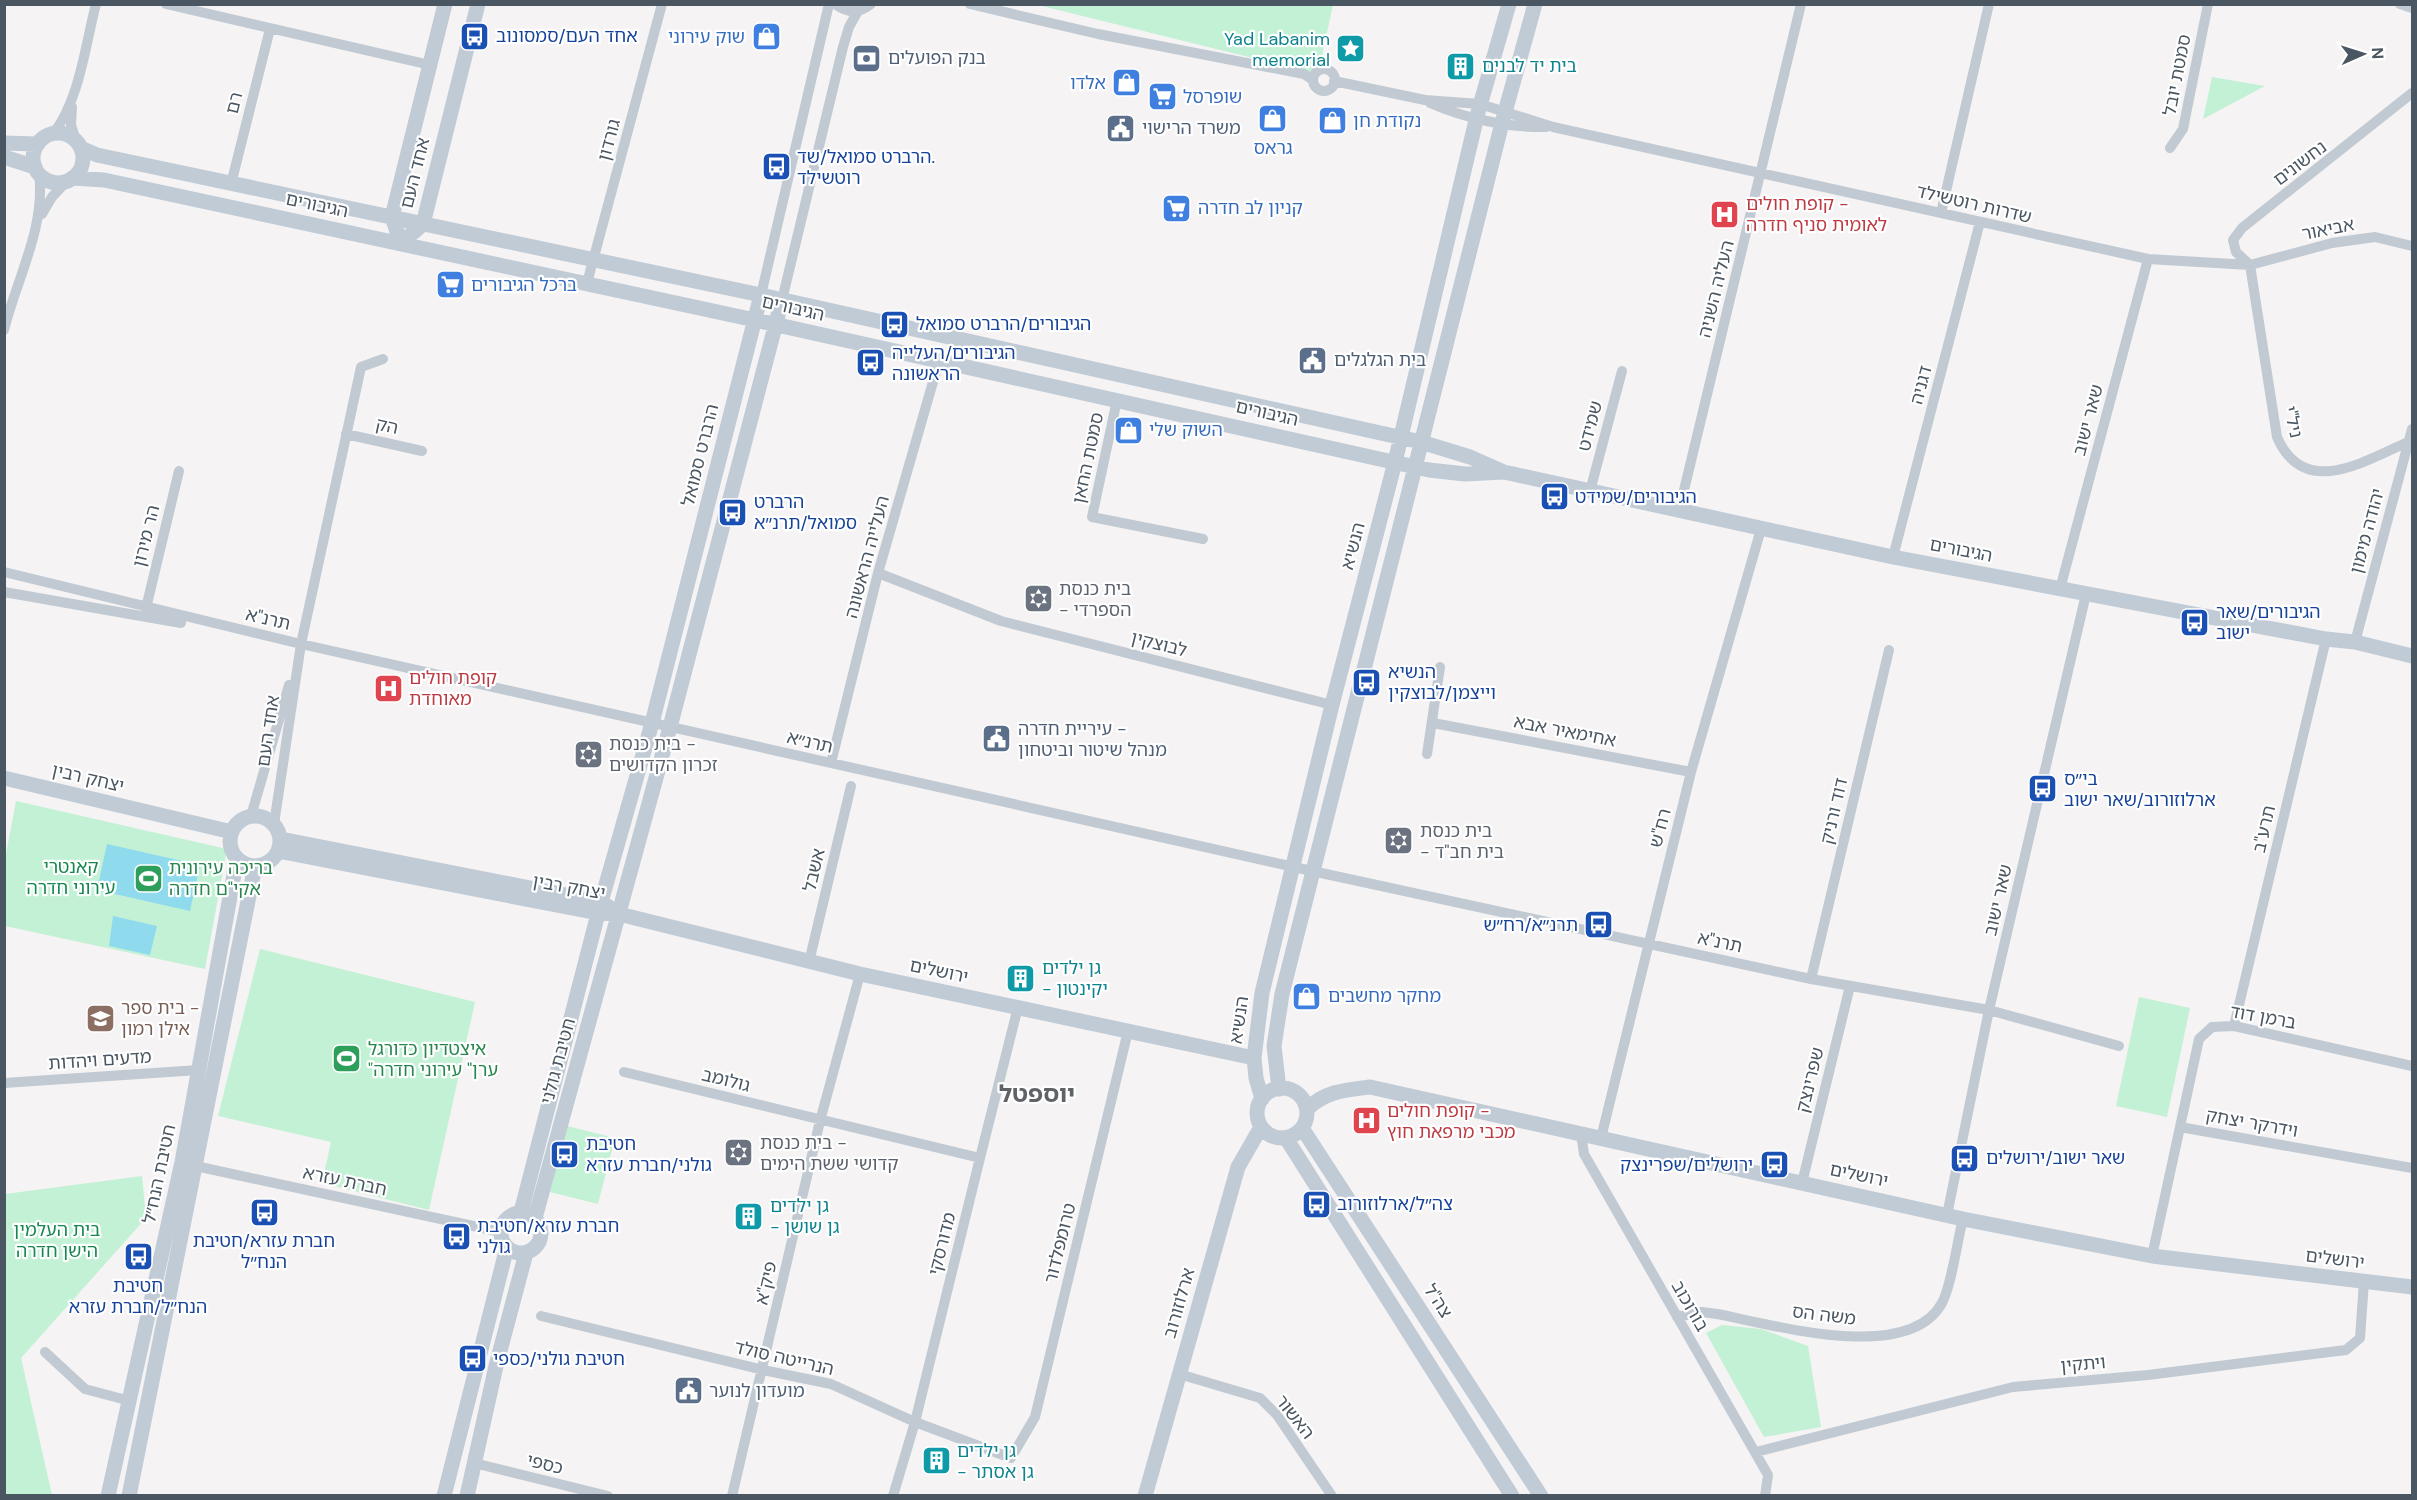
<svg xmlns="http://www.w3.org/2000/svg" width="2417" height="1500" font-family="'DM Sans','Noto Sans Hebrew',sans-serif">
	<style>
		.green { fill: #c3f1d5 }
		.water { fill: #90daee }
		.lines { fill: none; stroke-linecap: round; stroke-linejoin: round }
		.street { stroke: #c1cad2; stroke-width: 10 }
		.secondary { stroke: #c1cbd6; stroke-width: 15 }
		.labels { text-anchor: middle; stroke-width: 4.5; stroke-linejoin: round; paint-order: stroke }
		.transit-label { font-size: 18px; fill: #164399; stroke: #fff; text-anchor: start }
		.shop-label { font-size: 18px; fill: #366cbe; stroke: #fff; text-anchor: start }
		.culture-label { font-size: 18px; fill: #0d838f; stroke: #fff; text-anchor: start }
		.service-label { font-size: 18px; fill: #4e5e75; stroke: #fff; text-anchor: start }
		.street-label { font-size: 18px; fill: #4a5661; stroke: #fff }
		.health-label { font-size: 18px; fill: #be3a42; stroke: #fff; text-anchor: start }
		.worship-label { font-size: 18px; fill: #5b616d; stroke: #fff; text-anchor: start }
		.park-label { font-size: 18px; fill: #17864f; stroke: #fff }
		.leisure-label { font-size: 18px; fill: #27864d; stroke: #fff; text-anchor: start }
		.education-label { font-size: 18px; fill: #785e54; stroke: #fff; text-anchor: start }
		.district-label { font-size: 24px; font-weight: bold; fill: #5f6368; stroke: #fff }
	</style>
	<rect width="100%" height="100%" fill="#f5f3f3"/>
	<path class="green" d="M1038,5H1333L1318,74Z
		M2212,77L2265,86L2203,119Z
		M16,801L227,849L205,969L5,926V859Z
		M260,949L475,1002L429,1210L322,1183L331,1142L218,1116Z
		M2139,997L2190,1008L2167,1117L2116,1106Z
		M567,1126L615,1138L598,1204L550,1192Z
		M142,1176L146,1218L21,1358L52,1495H5V1194Z
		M1722,1325L1761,1329L1808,1346L1821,1427L1764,1437L1706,1333Z"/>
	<path class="water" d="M107,844L200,865L190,911L97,890Z
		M113,916L157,926L150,955L109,946Z"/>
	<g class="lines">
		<path class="street" d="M166,4L430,65
			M835,4C847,13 859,14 871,4
			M970,4L1098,34L1304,74L1313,80
			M2400,4L2412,8
			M1313 80a11 11 0 1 1 22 0a11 11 0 1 1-22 0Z
			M1334,81L1425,100L1480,104L1553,127L2148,259L2250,265L2332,243L2375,237L2412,246
			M1430,103C1464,118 1509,128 1546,127
			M72,107L71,125L76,141
			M53,134C80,99 85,46 96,4
			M2170,148L2183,129L2208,4
			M231,184L270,29
			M1941,213L1989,4
			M42,214L52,197L67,181
			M2250,265L2277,437C2304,499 2363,462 2408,442
			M2250,265L2236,252L2233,240L2242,228L2412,93
			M587,283L662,4
			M761,295L829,4
			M782,300L843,47L849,27L858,11
			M4,330C17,278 46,227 39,173
			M1117,400L1092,517L1203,539
			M346,434L422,451
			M1590,491L1622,371
			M1679,511L1801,4
			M1893,557L1980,222
			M4,572L301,644L1312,871L1811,979L1989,1010L2119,1046
			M878,573L1001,621L1332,705
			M2060,589L2148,259
			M4,592L181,623
			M146,608L179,471
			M2355,642L2412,429
			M1433,723L1691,772
			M1427,754L1440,667
			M831,763L878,573L939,361
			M251,816L289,685
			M274,824L301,644L361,367L383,359
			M809,962L851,786
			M1811,979L1889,650
			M2234,1026L2326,639
			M624,1072L980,1158L915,1422L893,1496
			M4,1083L199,1070
			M2180,1127L2199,1039L2212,1027L2234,1026L2412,1066
			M1581,1134L1584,1154L1768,1475L1765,1496
			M1601,1138L1691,772L1761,529
			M980,1158L1018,1007
			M191,1165L501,1232
			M1802,1183L1850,986
			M1947,1215L1989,1010L2086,594
			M2152,1256L2180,1127L2412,1168
			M541,1316L763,1370L831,1384L915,1422L1011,1458L1035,1417L1128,1031
			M1677,1317L1702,1312L1717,1314C1771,1324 1908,1365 1942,1303C1952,1284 1957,1241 1963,1219
			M45,1352L85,1389L130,1401
			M1179,1374L1260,1398L1277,1415L1332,1496
			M1756,1452L2013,1387L2148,1375L2346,1350L2360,1338L2364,1282
			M474,1463L608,1496
			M732,1496L820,1121L860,974"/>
		<path class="secondary" d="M33 158a25 25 0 1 1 50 0a25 25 0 1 1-50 0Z
			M4,143L38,144
			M81,148L97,155L761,295L1421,442L1470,457L1504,472L1893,557L2326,639L2355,642L2412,656
			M4,157L35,167
			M72,178L104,180L755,320L1429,470L1465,474L1504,472
			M401,243L423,224L478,4
			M401,243L392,217L445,4
			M4,778L232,832
			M230 841a25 25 0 1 1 50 0a25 25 0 1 1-50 0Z
			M281,839L601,902L609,907
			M278,851L598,913L619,914L860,974L1254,1058
			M1257 1113a25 25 0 1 1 50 0a25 25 0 1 1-50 0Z
			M1279,1089L1274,1046L1282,994L1502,123L1535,4
			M1262,1099L1256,1078L1254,1058L1262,993L1332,705L1395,462L1477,116L1509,4
			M1307,1109C1326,1091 1345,1090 1370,1087L1963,1219L2152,1256L2412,1287
			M1302,1128L1541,1496
			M1286,1138L1512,1496
			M521,1212L601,902L652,723L761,295
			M501 1233a20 20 0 1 1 40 0a20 20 0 1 1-40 0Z
			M535,1218L670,727L782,300
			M108,1496L182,1162L237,858
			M129,1496L255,866
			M444,1496L507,1247
			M467,1496L496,1366L526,1253
			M1145,1496L1238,1167L1261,1127"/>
	</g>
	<defs>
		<symbol id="bus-square" viewBox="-11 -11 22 22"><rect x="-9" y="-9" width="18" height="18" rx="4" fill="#1a4fb4" stroke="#fff"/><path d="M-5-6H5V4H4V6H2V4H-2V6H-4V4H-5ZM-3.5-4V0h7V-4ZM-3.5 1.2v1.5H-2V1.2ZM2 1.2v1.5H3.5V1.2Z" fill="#fff"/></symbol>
		<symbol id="shop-square" viewBox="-11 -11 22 22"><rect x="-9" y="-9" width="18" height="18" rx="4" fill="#3f7fe0" stroke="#fff"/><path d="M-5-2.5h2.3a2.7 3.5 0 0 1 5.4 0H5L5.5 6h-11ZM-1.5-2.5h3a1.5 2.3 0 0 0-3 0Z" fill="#fff"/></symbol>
		<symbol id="sight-square" viewBox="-11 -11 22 22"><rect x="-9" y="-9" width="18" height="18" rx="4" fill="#0f9aa8" stroke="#fff"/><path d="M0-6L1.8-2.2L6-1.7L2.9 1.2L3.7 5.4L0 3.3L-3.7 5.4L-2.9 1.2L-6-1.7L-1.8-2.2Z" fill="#fff"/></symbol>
		<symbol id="bank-square" viewBox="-11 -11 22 22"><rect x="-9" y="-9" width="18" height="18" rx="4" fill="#5c6f8a" stroke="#fff"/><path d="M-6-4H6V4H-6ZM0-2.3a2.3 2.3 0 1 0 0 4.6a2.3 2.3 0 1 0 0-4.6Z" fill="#fff"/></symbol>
		<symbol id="building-square" viewBox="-11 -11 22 22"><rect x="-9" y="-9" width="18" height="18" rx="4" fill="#0f9aa8" stroke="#fff"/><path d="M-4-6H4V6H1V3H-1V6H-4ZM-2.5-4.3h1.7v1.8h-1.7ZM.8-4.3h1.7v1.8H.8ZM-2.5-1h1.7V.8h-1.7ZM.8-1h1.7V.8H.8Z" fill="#fff"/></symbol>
		<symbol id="supermarket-square" viewBox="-11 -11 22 22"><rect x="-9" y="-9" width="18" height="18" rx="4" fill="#3f7fe0" stroke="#fff"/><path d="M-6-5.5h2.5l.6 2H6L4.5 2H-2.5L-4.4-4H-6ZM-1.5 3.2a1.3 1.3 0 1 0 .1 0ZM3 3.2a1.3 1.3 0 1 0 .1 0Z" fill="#fff"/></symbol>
		<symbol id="civic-square" viewBox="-11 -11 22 22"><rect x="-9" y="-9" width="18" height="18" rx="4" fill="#5c6f8a" stroke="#fff"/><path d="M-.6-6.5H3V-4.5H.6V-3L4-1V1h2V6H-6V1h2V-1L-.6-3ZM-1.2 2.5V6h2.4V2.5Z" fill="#fff"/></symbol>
		<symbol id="hospital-square" viewBox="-11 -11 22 22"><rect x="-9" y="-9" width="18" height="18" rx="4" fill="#e0444e" stroke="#fff"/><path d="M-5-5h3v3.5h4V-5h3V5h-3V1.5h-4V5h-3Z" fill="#fff"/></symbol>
		<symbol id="synagogue-square" viewBox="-11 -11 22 22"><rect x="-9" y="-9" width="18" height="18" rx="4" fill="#6b7280" stroke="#fff"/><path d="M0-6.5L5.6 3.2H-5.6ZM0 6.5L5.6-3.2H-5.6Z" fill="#fff"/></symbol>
		<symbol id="stadium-square" viewBox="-11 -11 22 22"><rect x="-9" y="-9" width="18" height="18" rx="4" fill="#2e9e5b" stroke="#fff"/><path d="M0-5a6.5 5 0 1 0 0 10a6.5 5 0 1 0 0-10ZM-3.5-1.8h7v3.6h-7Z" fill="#fff"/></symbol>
		<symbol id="school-square" viewBox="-11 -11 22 22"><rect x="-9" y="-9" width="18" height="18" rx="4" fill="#8d6e63" stroke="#fff"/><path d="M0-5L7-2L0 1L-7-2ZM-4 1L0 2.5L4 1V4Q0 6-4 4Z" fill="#fff"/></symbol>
	</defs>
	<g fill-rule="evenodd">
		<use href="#bus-square" x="458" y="20" width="33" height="33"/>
		<use href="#shop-square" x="750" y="20" width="33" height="33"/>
		<use href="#sight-square" x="1334" y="32" width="33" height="33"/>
		<use href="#bank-square" x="850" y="42" width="33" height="33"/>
		<use href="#building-square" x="1444" y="50" width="33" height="33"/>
		<use href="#shop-square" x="1110" y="66" width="33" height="33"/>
		<use href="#supermarket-square" x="1146" y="80" width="33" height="33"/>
		<use href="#shop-square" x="1256" y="102" width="33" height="33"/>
		<use href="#shop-square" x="1316" y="104" width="33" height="33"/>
		<use href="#civic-square" x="1104" y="112" width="33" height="33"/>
		<use href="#bus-square" x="760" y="150" width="33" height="33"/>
		<use href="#supermarket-square" x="1160" y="192" width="33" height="33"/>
		<use href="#hospital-square" x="1708" y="198" width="33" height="33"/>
		<use href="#supermarket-square" x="434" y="268" width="33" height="33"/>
		<use href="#bus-square" x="878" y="308" width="33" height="33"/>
		<use href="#civic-square" x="1296" y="344" width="33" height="33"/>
		<use href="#bus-square" x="854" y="346" width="33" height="33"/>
		<use href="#shop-square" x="1112" y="414" width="33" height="33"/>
		<use href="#bus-square" x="1538" y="480" width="33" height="33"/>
		<use href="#bus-square" x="716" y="496" width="33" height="33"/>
		<use href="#synagogue-square" x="1022" y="582" width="33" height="33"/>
		<use href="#bus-square" x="2178" y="606" width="33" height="33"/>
		<use href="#bus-square" x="1350" y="666" width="33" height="33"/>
		<use href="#hospital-square" x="372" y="672" width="33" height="33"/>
		<use href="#civic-square" x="980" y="722" width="33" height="33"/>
		<use href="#synagogue-square" x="572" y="738" width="33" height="33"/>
		<use href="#bus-square" x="2026" y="772" width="33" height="33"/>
		<use href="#synagogue-square" x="1382" y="824" width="33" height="33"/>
		<use href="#stadium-square" x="132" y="862" width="33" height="33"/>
		<use href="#bus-square" x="1582" y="908" width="33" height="33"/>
		<use href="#building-square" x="1004" y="962" width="33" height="33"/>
		<use href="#shop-square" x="1290" y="980" width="33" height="33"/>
		<use href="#school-square" x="84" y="1002" width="33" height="33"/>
		<use href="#stadium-square" x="330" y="1042" width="33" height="33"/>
		<use href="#hospital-square" x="1350" y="1104" width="33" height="33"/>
		<use href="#synagogue-square" x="722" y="1136" width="33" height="33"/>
		<use href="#bus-square" x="548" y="1138" width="33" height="33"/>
		<use href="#bus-square" x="1948" y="1142" width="33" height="33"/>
		<use href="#bus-square" x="1758" y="1148" width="33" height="33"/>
		<use href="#bus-square" x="1300" y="1188" width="33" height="33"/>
		<use href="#bus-square" x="248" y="1196" width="33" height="33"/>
		<use href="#building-square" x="732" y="1200" width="33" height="33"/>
		<use href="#bus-square" x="440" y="1220" width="33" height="33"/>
		<use href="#bus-square" x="122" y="1240" width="33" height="33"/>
		<use href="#bus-square" x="456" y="1342" width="33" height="33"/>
		<use href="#civic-square" x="672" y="1374" width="33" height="33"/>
		<use href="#building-square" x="920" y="1444" width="33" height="33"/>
	</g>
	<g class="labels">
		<g class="transit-label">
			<text x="496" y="42">אחד העם/סמסונוב</text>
			<text x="797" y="163">הרברט סמואל/שד.<tspan x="797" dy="21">רוטשילד</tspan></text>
			<text x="916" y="330">הגיבורים/הרברט סמואל</text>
			<text x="892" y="359">הגיבורים/העלייה<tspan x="892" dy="21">הראשונה</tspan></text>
			<text x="1575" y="503">הגיבורים/שמידט</text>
			<text x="754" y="508">הרברט<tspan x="754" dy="21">סמואל/תרנ״א</tspan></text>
			<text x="2216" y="618">הגיבורים/שאר<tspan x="2216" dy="21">ישוב</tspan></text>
			<text x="1388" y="678">הנשיא<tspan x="1388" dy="21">וייצמן/לבוצקין</tspan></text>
			<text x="2064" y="785">בי״ס<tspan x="2064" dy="21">ארלוזורוב/שאר ישוב</tspan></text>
			<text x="1578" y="931" text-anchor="end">תרנ״א/רח״ש</text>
			<text x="586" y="1150">חטיבת<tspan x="586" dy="21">גולני/חברת עזרא</tspan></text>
			<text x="1986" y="1164">שאר ישוב/ירושלים</text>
			<text x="1753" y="1171" text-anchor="end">ירושלים/שפרינצק</text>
			<text x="1337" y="1210">צה״ל/ארלוזורוב</text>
			<text x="477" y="1232">חברת עזרא/חטיבת<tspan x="477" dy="21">גולני</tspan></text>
			<text x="264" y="1247" text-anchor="middle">חברת עזרא/חטיבת<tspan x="264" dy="21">הנח״ל</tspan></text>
			<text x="138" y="1292" text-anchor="middle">חטיבת<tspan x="138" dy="21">הנח״ל/חברת עזרא</tspan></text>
			<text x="493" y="1365">חטיבת גולני/כספי</text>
		</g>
		<g class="shop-label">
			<text x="745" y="43" text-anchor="end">שוק עירוני</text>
			<text x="1106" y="89" text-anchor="end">אלדו</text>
			<text x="1183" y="103">שופרסל</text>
			<text x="1353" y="127">נקודת חן</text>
			<text x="1273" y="154" text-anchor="middle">גראס</text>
			<text x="1198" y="214">קניון לב חדרה</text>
			<text x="471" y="291">ברכל הגיבורים</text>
			<text x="1149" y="436">השוק שלי</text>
			<text x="1328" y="1002">מחקר מחשבים</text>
		</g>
		<g class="culture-label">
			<text x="1330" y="45" text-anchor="end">Yad Labanim<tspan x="1330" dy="21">memorial</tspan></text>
			<text x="1482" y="72">בית יד לבנים</text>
			<text x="1042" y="974">גן ילדים<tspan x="1042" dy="21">- יקינטון</tspan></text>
			<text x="770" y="1212">גן ילדים<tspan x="770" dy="21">- גן שושן</tspan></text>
			<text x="957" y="1457">גן ילדים<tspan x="957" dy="21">- גן אסתר</tspan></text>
		</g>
		<g class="service-label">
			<text x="888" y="64">בנק הפועלים</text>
			<text x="1142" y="134">משרד הרישוי</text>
			<text x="1334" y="366">בית הגלגלים</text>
			<text x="1018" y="735">עיריית חדרה -<tspan x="1018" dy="21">מנהל שיטור וביטחון</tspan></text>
			<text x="709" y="1397">מועדון לנוער</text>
		</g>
		<g class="street-label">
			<text transform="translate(2177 75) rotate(-79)" y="6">סמטת יובל</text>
			<text transform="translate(234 103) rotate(-76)" y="6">רם</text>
			<text transform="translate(609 140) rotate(-75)" y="6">גורדון</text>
			<text transform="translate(2300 163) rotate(-37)" y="6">נחשונים</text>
			<text transform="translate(415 173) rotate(-76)" y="6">אחד העם</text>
			<text transform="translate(1974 204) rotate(13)" y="6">שדרות רוטשילד</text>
			<text transform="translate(317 205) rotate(12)" y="6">הגיבורים</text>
			<text transform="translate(2328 229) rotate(-11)" y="6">אביאור</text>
			<text transform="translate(1716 289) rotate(-76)" y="6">העליה השניה</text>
			<text transform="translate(793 308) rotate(13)" y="6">הגיבורים</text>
			<text transform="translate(1921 385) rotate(-75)" y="6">דגניה</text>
			<text transform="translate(1267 413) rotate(13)" y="6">הגיבורים</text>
			<text transform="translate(2088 420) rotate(-75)" y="6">שאר ישוב</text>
			<text transform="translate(2293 422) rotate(77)" y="6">ניל"י</text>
			<text transform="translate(387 426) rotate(12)" y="6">הק</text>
			<text transform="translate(1590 426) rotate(-75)" y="6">שמידט</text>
			<text transform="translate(700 455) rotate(-76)" y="6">הרברט סמואל</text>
			<text transform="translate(1088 458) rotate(-78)" y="6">סמטת החאן</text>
			<text transform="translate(2367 531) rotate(-75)" y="6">יהודה מימון</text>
			<text transform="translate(146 536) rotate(-76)" y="6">הר מירון</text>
			<text transform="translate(1353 546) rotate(-75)" y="6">הנשיא</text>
			<text transform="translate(1961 550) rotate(11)" y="6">הגיבורים</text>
			<text transform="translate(867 557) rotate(-75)" y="6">העלייה הראשונה</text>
			<text transform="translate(268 619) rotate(13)" y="6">תרנ"א</text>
			<text transform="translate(1159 644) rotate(14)" y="6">לבוצקין</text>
			<text transform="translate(268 731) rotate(-82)" y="6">אחד העם</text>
			<text transform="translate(1565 731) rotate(11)" y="6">אחימאיר אבא</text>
			<text transform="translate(810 742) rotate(13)" y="6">תרנ״א</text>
			<text transform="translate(88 778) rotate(13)" y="6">יצחק רבין</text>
			<text transform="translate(1834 811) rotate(-77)" y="6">דוד ורניק</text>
			<text transform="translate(1660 828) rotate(-75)" y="6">רח"ש</text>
			<text transform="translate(2264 829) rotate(-77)" y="6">תרע"ב</text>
			<text transform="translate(814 870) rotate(-77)" y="6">אשבל</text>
			<text transform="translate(569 887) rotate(10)" y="6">יצחק רבין</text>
			<text transform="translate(1998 900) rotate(-77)" y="6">שאר ישוב</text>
			<text transform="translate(1720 942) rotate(12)" y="6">תרנ"א</text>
			<text transform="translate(939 971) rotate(12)" y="6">ירושלים</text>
			<text transform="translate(2263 1017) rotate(10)" y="6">ברמן דוד</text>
			<text transform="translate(1239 1020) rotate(-82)" y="6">הנשיא</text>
			<text transform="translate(100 1060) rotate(-4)" y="6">מדעים ויהדות</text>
			<text transform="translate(558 1061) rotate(-75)" y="6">חטיבת גולני</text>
			<text transform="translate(726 1080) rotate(14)" y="6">גולומב</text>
			<text transform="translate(1810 1080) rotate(-76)" y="6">שפרינצק</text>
			<text transform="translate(2252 1123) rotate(10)" y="6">וידרקר יצחק</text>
			<text transform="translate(159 1174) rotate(-78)" y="6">חטיבת הנח״ל</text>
			<text transform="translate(1859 1175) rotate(12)" y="6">ירושלים</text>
			<text transform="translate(345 1181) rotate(12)" y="6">חברת עזרא</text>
			<text transform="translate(1060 1243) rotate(-76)" y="6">טרומפלדור</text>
			<text transform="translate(942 1244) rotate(-76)" y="6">מדורסקי</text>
			<text transform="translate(2335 1259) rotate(7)" y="6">ירושלים</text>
			<text transform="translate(766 1283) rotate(-77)" y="6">פיק"א</text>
			<text transform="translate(1438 1301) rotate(57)" y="6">צה"ל</text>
			<text transform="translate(1179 1303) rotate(-74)" y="6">ארלוזורוב</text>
			<text transform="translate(1690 1306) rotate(60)" y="6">בורוכוב</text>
			<text transform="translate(1824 1315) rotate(7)" y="6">משה הס</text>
			<text transform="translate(784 1358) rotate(13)" y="6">הנרייטה סולד</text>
			<text transform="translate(2083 1364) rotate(-5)" y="6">ויתקין</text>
			<text transform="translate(1295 1417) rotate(52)" y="6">האשור</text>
			<text transform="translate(545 1464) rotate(14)" y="6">כספי</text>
		</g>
		<g class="health-label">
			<text x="1746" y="210">קופת חולים -<tspan x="1746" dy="21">לאומית סניף חדרה</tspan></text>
			<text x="409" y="684">קופת חולים<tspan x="409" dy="21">מאוחדת</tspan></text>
			<text x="1387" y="1117">קופת חולים -<tspan x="1387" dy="21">מכבי מרפאת חוץ</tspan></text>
		</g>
		<g class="worship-label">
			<text x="1059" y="595">בית כנסת<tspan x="1059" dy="21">- הספרדי</tspan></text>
			<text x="609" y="750">בית כנסת -<tspan x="609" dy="21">זכרון הקדושים</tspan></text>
			<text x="1420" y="837">בית כנסת<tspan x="1420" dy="21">- בית חב"ד</tspan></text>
			<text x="760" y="1149">בית כנסת -<tspan x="760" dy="21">קדושי ששת הימים</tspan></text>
		</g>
		<g class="park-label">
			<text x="71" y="873">קאנטרי<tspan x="71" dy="21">עירוני חדרה</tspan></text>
			<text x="57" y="1236">בית העלמין<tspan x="57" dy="21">הישן חדרה</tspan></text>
		</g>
		<g class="leisure-label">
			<text x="169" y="874">בריכה עירונית<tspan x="169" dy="21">אקי"ם חדרה</tspan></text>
			<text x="368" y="1055">איצטדיון כדורגל<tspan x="368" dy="21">"ערן" עירוני חדרה</tspan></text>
		</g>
		<g class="education-label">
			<text x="121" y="1014">בית ספר -<tspan x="121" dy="21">אילן רמון</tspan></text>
		</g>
		<g class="district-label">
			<text x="1037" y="1102">יוספטל</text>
		</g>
	</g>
	<rect width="2417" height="1500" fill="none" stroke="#4a5661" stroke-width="12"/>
	<g transform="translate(2363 54) rotate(87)" stroke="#ffffff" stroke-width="4.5" paint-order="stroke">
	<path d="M0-4.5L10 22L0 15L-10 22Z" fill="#4a5661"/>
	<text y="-9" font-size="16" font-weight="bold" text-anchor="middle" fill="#4a5661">N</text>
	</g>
</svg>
